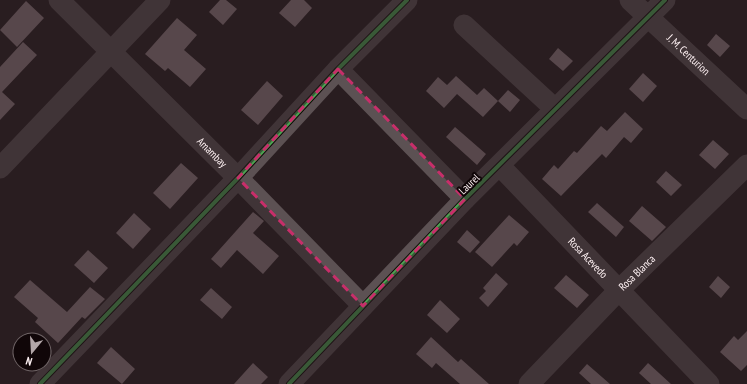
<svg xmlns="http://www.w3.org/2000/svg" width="747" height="384" font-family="'PT Sans Narrow',sans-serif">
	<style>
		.building { fill: #8e7a7e }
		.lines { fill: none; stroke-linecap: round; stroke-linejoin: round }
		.minor { stroke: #5c5153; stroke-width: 21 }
		.cycleway-casing { stroke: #100608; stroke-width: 6 }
		.cycleway { stroke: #4ca352; stroke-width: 4 }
		.marked { fill: none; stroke: #c82e6a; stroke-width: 3; stroke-dasharray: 8 5; stroke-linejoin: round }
		.labels { text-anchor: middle; stroke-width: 4; stroke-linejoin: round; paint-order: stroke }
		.street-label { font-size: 11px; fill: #fef1f3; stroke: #100608 }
	</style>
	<rect width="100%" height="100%" fill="#291d20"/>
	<path class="building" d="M220,0H226L237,9L223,25L209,12Z
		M291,0H304L312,8L295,27L279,13Z
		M26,1L44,18L17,47L0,30Z
		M177,18L197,35L184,50L206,69L190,87L168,68L165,71L145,54Z
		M716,34L730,46L720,57L707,45Z
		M23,42L37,55L2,92L15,104L0,120V67Z
		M558,48L573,61L563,71L549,59Z
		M643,73L657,86L643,102L629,89Z
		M456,76L477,95L484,88L498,101L483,117L457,94L444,108L426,91L438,77L447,85Z
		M267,81L283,96L258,125L241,110Z
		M508,90L520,100L510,112L498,101Z
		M625,112L643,129L631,143L624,137L606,158L602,154L561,196L542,179L554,165L558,169L574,151L577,153L601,126L607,131Z
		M455,127L486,154L477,165L446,137Z
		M713,140L729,154L715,169L699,155Z
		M181,163L198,178L170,209L153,193Z
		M666,171L682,185L671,196L656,182Z
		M597,203L624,227L616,237L588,212Z
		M642,206L666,227L652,241L629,221Z
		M253,212L264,221L253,233L279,256L263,274L237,250L221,268L211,259Z
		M134,213L151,229L133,249L116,233Z
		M509,215L529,232L517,246L514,243L492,267L475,252Z
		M467,230L480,242L470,253L457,242Z
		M88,250L108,268L94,283L74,265Z
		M496,273L508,284L488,307L479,298L486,291L483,288Z
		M566,275L589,295L577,308L554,288Z
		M718,276L730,287L721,298L709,287Z
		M30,280L67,312L90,287L105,299L85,319L82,317L58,343L35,322L38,318L14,297Z
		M211,288L232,307L222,319L200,300Z
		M440,300L460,319L447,333L427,315Z
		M747,331V365L741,371L720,352L734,336L738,340Z
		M431,337L458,362L461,359L489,384H460L436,363L432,368L416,354Z
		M111,347L135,369L122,384L97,363Z
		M253,363L268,377L261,384H234Z
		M648,363L671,384H651L639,373Z
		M587,364L610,384H591L579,373Z"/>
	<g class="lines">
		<g class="minor">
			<path id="s1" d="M59,0L238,178L363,306"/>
			<path id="s2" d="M630,0L747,109"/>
			<path d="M464,25L555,109"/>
			<path d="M338,69L465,199"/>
			<path id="s3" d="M500,166L709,384"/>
			<path d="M0,168L160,0"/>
			<path d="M40,384L238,178L338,69L407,0"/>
			<path d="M289,384L465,199L665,0"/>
			<path id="s4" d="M529,384L618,291L747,165"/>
		</g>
		<defs>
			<path id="cycleway" d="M40,384L238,178L338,69L407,0
				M289,384L465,199L665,0"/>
		</defs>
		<use href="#cycleway" class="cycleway-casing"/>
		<use href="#cycleway" class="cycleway"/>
	</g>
	<path d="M0 0H747V384H0ZM338,69L465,199L363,306L238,178Z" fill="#291d20" fill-opacity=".55" fill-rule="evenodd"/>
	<path class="marked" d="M338,69L465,199L363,306L238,178Z"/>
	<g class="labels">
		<g class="street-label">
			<text dy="4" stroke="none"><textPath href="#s2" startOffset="80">J. M. Centurion</textPath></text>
			<text dy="4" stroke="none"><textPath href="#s1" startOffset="216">Amambay</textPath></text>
			<text transform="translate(469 184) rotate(-44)" y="4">Laurel</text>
			<text dy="4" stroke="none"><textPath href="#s3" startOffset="127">Rosa Acevedo</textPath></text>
			<text dy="4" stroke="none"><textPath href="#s4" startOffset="155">Rosa Blanca</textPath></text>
		</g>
	</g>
	<g transform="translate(32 352) rotate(198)"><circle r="19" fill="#100608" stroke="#6f6466"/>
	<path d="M0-3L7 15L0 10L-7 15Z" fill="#b3a7a9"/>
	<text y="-6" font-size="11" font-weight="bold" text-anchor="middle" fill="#fef1f3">N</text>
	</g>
</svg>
